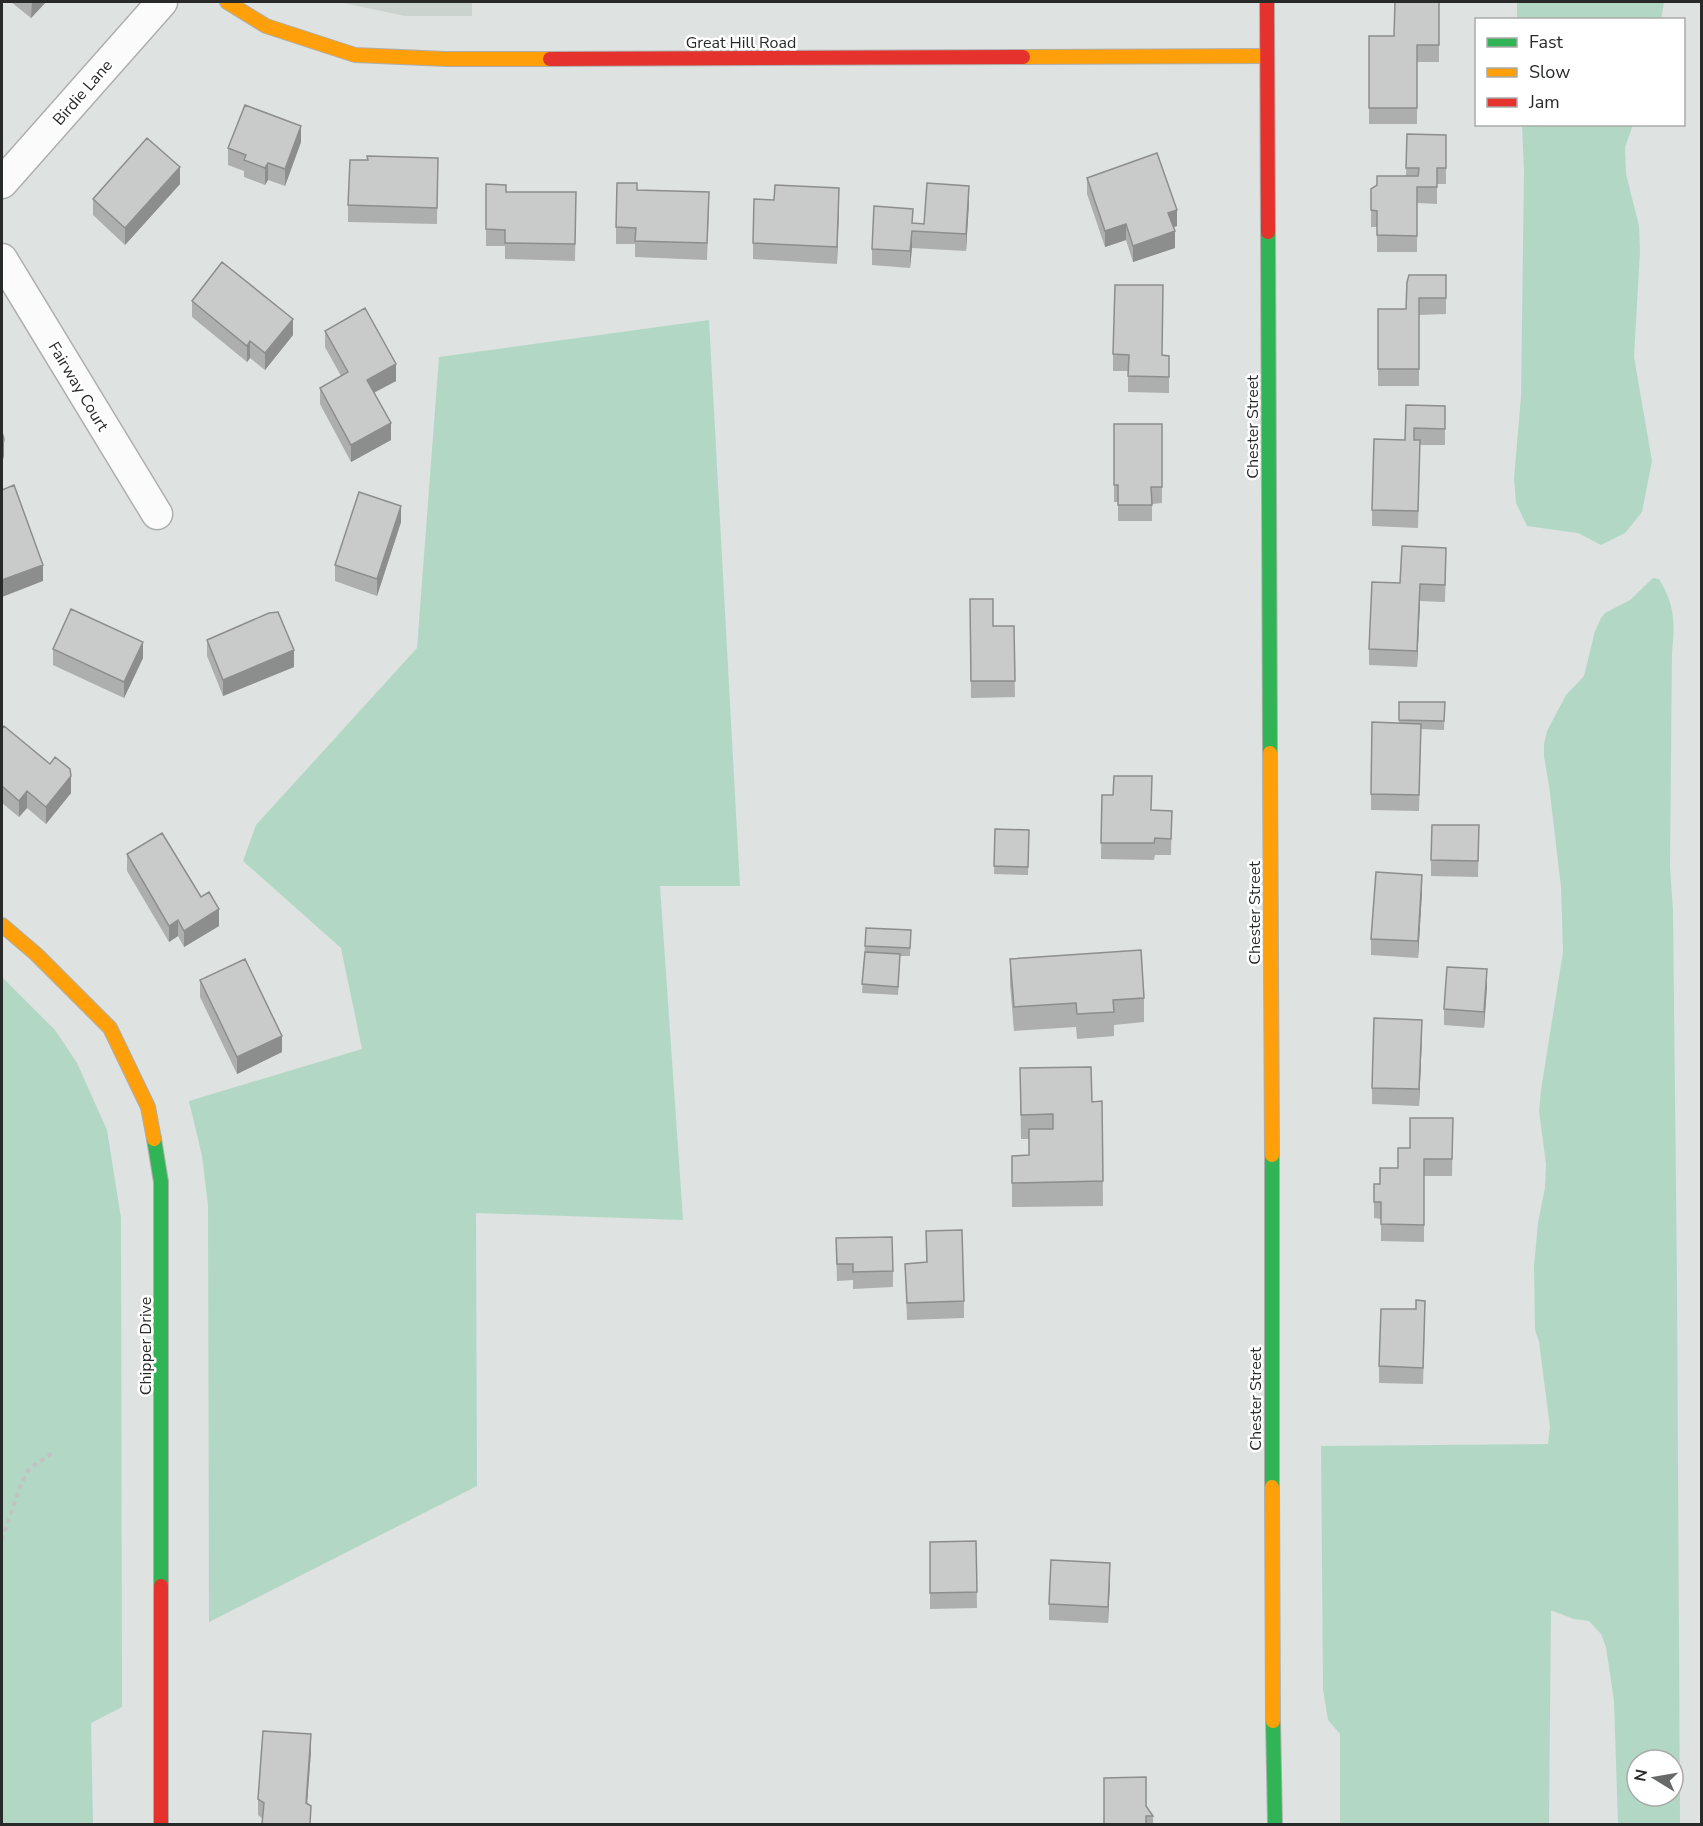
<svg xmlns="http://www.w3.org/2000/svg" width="1703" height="1826" font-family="'Nunito Sans',sans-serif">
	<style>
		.built { fill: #cbd3ce }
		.green { fill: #b2d8c5; fill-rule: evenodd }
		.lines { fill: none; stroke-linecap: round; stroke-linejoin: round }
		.street-casing { stroke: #adafae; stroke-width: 33 }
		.fast-casing { stroke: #adafae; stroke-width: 16 }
		.slow-casing { stroke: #adafae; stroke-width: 16 }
		.jam-casing { stroke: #adafae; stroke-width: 16 }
		.path { stroke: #c2c2c2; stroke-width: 4; stroke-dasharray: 4.5 4.5; stroke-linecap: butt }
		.street { stroke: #fafbfa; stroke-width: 30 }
		.fast { stroke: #30b455; stroke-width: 14 }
		.slow { stroke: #ff9f0a; stroke-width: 14 }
		.jam { stroke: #e5322d; stroke-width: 14 }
		.wall { fill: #acafae }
		.shaded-wall { fill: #8c8e8d }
		.building { fill: #c8cbca; stroke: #8c8e8d; stroke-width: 1.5 }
		.labels { text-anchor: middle; stroke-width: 5; stroke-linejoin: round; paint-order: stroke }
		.street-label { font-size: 16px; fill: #282a29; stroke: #fff }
	</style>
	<rect width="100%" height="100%" fill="#dee2e0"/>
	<path class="built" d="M339,2H472V16H405Z"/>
	<path class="green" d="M1517,2H1664L1661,20L1517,19Z
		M1522,125H1633L1625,147L1626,174L1639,226L1640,251L1634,357L1652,461L1642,512L1625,533L1601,545L1578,533L1527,526L1516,503L1514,478L1521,397L1524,170Z
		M709,320L740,886H660L683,1220L476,1213L477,1486L209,1622L208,1205L202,1156L189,1101L362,1049L341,948L243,861L256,825L417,648L439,357Z
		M1653,578L1659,579C1675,605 1675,623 1672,652L1670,867L1673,911L1677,1282L1680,1824H1618L1614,1701L1606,1647L1601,1634L1589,1621L1574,1619L1553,1611H1551L1549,1824H1340V1734L1328,1720L1323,1689L1321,1446L1548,1444L1550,1427L1539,1342L1535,1330L1534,1266L1538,1223L1545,1188L1546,1164L1539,1111L1541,1090L1563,952L1561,887L1549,785L1544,757V744L1547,731L1566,695L1584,676L1595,631L1601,618L1605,613L1630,600ZM1637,1760H1673V1796H1637Z
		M2,977L55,1030L77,1063L107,1130L121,1218L122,1707L91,1723L93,1824H2Z"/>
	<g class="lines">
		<defs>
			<path id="street" d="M2,183L162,2
				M2,259L157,514"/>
			<path id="fast" d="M1268,232L1270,753
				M154,1139L161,1182V1586
				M1272,1155V1487
				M1273,1721L1275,1824"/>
			<path id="slow" d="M227,2L266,26L355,55L446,59H550
				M1023,57L1267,56
				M1270,753L1272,1155
				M2,925L36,954L110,1028L148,1107L154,1139
				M1272,1487L1273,1721"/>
			<path id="jam" d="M1267,2L1268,232
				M550,59L1023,57
				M161,1586V1824"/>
		</defs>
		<use href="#street" class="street-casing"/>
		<use href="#fast" class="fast-casing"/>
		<use href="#slow" class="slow-casing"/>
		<use href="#jam" class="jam-casing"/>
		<path class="path" d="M2,1540L21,1484L29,1469L52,1453"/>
		<use href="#street" class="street"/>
		<use href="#fast" class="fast"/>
		<use href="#slow" class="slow"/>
		<use href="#jam" class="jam"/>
	</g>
	<path class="wall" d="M11,2H46L31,18Z
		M1439,2V62H1417V124H1369V36H1394Z
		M1407,134L1446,135V184H1437V204L1417,203V252H1377V227H1371V210L1406,176Z
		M301,142L285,186L268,180L265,185L244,177V171L228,165V148Z
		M438,158L437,224L348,222V205L367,160Z
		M1087,178L1177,226L1173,227L1175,248L1133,262L1126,240L1105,247L1087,194Z
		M180,184L125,245L93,215V199Z
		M486,184L506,192H576L575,261L505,259V246H486Z
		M637,190L709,209L707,260L635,257V244H616V227Z
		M969,202L966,251L912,248L910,268L872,265V249L913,223L924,224Z
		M839,204L837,264L753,259V243Z
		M1446,275V314L1419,315V386H1378V309H1406Z
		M192,301L293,335L265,370L250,358L247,362L192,317Z
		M325,331L396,381L374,393L391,440L351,462L320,404V388L341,376L325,347Z
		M1113,354L1169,356V393L1128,392V371H1113Z
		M1406,405L1445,406V445H1420L1418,528L1372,526V510L1405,440Z
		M1114,424H1162V503L1152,504V521H1118V502H1114Z
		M401,522L377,596L335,581V565Z
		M1446,565L1445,602L1420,601L1417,667L1369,665V649L1400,583Z
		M970,599L993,626H1014L1015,697L971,698Z
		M207,640L294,667L223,696L207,656Z
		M53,649L143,658L124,698L53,665Z
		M1399,702H1445L1444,730L1421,729L1419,811L1371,810V794L1399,723Z
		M2,729L50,764L71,793L46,824L27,808L19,817L2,803Z
		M1102,795L1152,810L1172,811L1171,855H1155L1154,860L1101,859Z
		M1479,825L1478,877L1431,876V860Z
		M995,829L1029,830L1028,875L994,874Z
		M127,854L201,897L219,926L184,947L178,936L169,942L127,871Z
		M1422,892L1418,958L1371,955V939Z
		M866,928L911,930L910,956H900L898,995L862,993Z
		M1010,959L1144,998V1022L1114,1025V1036L1077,1039L1076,1027L1014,1031L1010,984Z
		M200,980L282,1052L237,1074L200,997Z
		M1487,986L1484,1028L1444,1025V1009Z
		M1422,1036L1419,1106L1372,1104V1088Z
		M1020,1068L1092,1102L1102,1101L1103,1206L1012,1207V1156H1029V1139H1021Z
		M1453,1118L1452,1176H1424V1242L1381,1241V1219L1374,1218V1184H1380L1398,1168L1410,1148Z
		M926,1231L964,1301V1318L907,1320L905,1264L926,1263Z
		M836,1238L893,1271V1287L853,1289V1280L837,1281Z
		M1425,1317L1423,1384L1379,1383V1366Z
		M976,1541L977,1608L930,1609V1542Z
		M1110,1579L1108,1623L1049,1620V1604Z
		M311,1751L307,1804L263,1819L258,1815V1799Z
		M1146,1806L1153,1816V1824H1104Z"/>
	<path class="shaded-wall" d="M32,2H46L31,18Z
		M301,126V142L285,186V169Z
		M268,163V180L265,185V168Z
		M180,167V184L125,245V228Z
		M969,186V202L966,251V234Z
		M839,188V204L837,264V247Z
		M1177,210V226L1168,229V213Z
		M1126,224V240L1105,247V231Z
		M912,231V248L910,268V251Z
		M1175,231V248L1133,262V246Z
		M293,319V335L265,370V353Z
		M250,341V358L247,362V346Z
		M396,364V381L367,396V380Z
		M391,423V440L351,462V445Z
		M4,439V456L3,460L2,461V444Z
		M401,506V522L377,596V579Z
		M43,565V581L2,597V580Z
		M1420,584V601L1417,667V651Z
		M143,642V658L124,698V682Z
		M294,650V667L223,696V680Z
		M71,776V793L46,824V807Z
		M27,791V808L19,817V801Z
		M1422,875V892L1418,958V941Z
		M219,909V926L184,947V931Z
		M178,920V936L169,942V926Z
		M1487,969V986L1484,1028V1012Z
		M1422,1020V1036L1419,1106V1089Z
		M282,1036V1052L237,1074V1057Z
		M1110,1563V1579L1108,1623V1607Z
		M311,1734V1751L306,1819V1803Z"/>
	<path class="building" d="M1395,2H1439V45H1417V108H1369V36H1394Z
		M245,105L301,126L285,169L268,163L265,168L244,160L246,155L228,148Z
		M1407,134L1446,135V168H1437V187H1417V236L1377,235V211L1371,210V189L1377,185V176H1418L1419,168H1406Z
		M147,138L180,167L125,228L93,199Z
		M1157,153L1177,210L1168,213L1175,231L1133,246L1126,224L1105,231L1087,178Z
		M367,156L438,158L437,208L348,205L350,160H368Z
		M617,183H637V190L709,192L707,243L635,241L636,228L616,227Z
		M927,183L969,186L966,234L912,231L910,251L872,249L874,206L913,209L912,223L924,224Z
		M486,184L506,185V192H576L575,244L505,243V230L486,229Z
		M775,185L839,188L837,247L753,243L754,199L774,200Z
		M222,262L293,319L265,353L250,341L247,346L192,301Z
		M1409,275H1446V298H1419V369H1378V309H1406L1407,282Z
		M1115,285H1163L1162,355L1169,356V377L1128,376L1129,355L1113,354Z
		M365,308L396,364L367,380L391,423L351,445L320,388L348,372L325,331Z
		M1406,405L1445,406V429L1414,428V440H1420L1418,511L1372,510L1374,439L1405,440Z
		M1114,424H1162V487H1151L1152,505H1118V485H1114Z
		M2,432L4,439L3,444H2Z
		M14,485L43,565L2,580V490Z
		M359,492L401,506L377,579L335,565Z
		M1402,546L1446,548L1445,585L1420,584L1417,651L1369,649L1372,582L1400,583Z
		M970,599H993V626H1014L1015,681H971Z
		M71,609L143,642L124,682L53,649Z
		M278,612L294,650L223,680L207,640L269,613Z
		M1399,702H1445L1444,721L1399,720Z
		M1372,722L1421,724L1419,795L1371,794Z
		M4,726L50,764L55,757L70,769L71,776L46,807L27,791L19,801L2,786V729Z
		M1114,776H1152L1151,810L1172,811L1171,839L1155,838L1154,843H1101L1102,795H1113Z
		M1432,825H1479L1478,861L1431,860Z
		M995,829L1029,830L1028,867L994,866Z
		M162,833L201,897L209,892L219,909L184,931L178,920L169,926L127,854Z
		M1376,872L1422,875L1418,941L1371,939Z
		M866,928L911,930L910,948L865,946Z
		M1141,950L1144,998L1113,1000L1114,1012L1077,1014L1076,1003L1014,1007L1010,959Z
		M865,952L900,954L898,987L862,984Z
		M245,959L282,1036L237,1057L200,980Z
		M1447,967L1487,969L1484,1012L1444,1009Z
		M1374,1018L1422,1020L1419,1089L1372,1088Z
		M1091,1067L1092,1102L1102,1101L1103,1181L1012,1183V1156L1029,1155V1129H1053V1114L1021,1115L1020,1068Z
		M1410,1118H1453L1452,1159H1424V1225L1381,1224V1202H1374V1184H1380V1168H1398V1148H1410Z
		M962,1230L964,1301L907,1303L905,1264L927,1262L926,1231Z
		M892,1237L893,1271L853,1272V1264H837L836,1238Z
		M1416,1300L1425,1301L1423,1368L1379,1366L1381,1309H1416Z
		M976,1541L977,1592L930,1593V1542Z
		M1051,1560L1110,1563L1108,1607L1049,1604Z
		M263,1731L311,1734L306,1803L311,1806L310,1824H262L264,1803L258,1799Z
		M1146,1777V1806L1153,1816H1146V1824H1104V1778Z"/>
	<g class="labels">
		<g class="street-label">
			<text x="741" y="48">Great Hill Road</text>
			<text transform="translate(82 92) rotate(-49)" y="6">Birdie Lane</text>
			<text transform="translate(79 386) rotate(59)" y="6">Fairway Court</text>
			<text transform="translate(1252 427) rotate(-90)" y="6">Chester Street</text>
			<text transform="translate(1254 913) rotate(-90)" y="6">Chester Street</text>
			<text transform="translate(145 1346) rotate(-90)" y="6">Chipper Drive</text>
			<text transform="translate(1255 1399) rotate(-90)" y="6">Chester Street</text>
		</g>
	</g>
	<rect width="1703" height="1826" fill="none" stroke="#282a29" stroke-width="6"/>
	<rect x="1475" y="18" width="210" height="108" fill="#ffffff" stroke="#a9aaa9" stroke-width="1.5"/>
	<rect x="1487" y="38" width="30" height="9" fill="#30b455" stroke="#a9aaa9" stroke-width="1.5"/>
	<text x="1529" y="48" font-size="18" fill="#282a29">Fast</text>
	<rect x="1487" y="68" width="30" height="9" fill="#ff9f0a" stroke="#a9aaa9" stroke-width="1.5"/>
	<text x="1529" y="78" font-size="18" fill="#282a29">Slow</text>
	<rect x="1487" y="98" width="30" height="9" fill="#e5322d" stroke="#a9aaa9" stroke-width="1.5"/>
	<text x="1529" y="108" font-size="18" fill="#282a29">Jam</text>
	<g transform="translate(1655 1778) rotate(281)"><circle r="28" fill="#ffffff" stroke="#a9aaa9" stroke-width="1.5"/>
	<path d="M0-4.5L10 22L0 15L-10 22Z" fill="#686a69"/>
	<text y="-9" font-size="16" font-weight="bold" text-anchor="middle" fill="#282a29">N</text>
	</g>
</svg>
